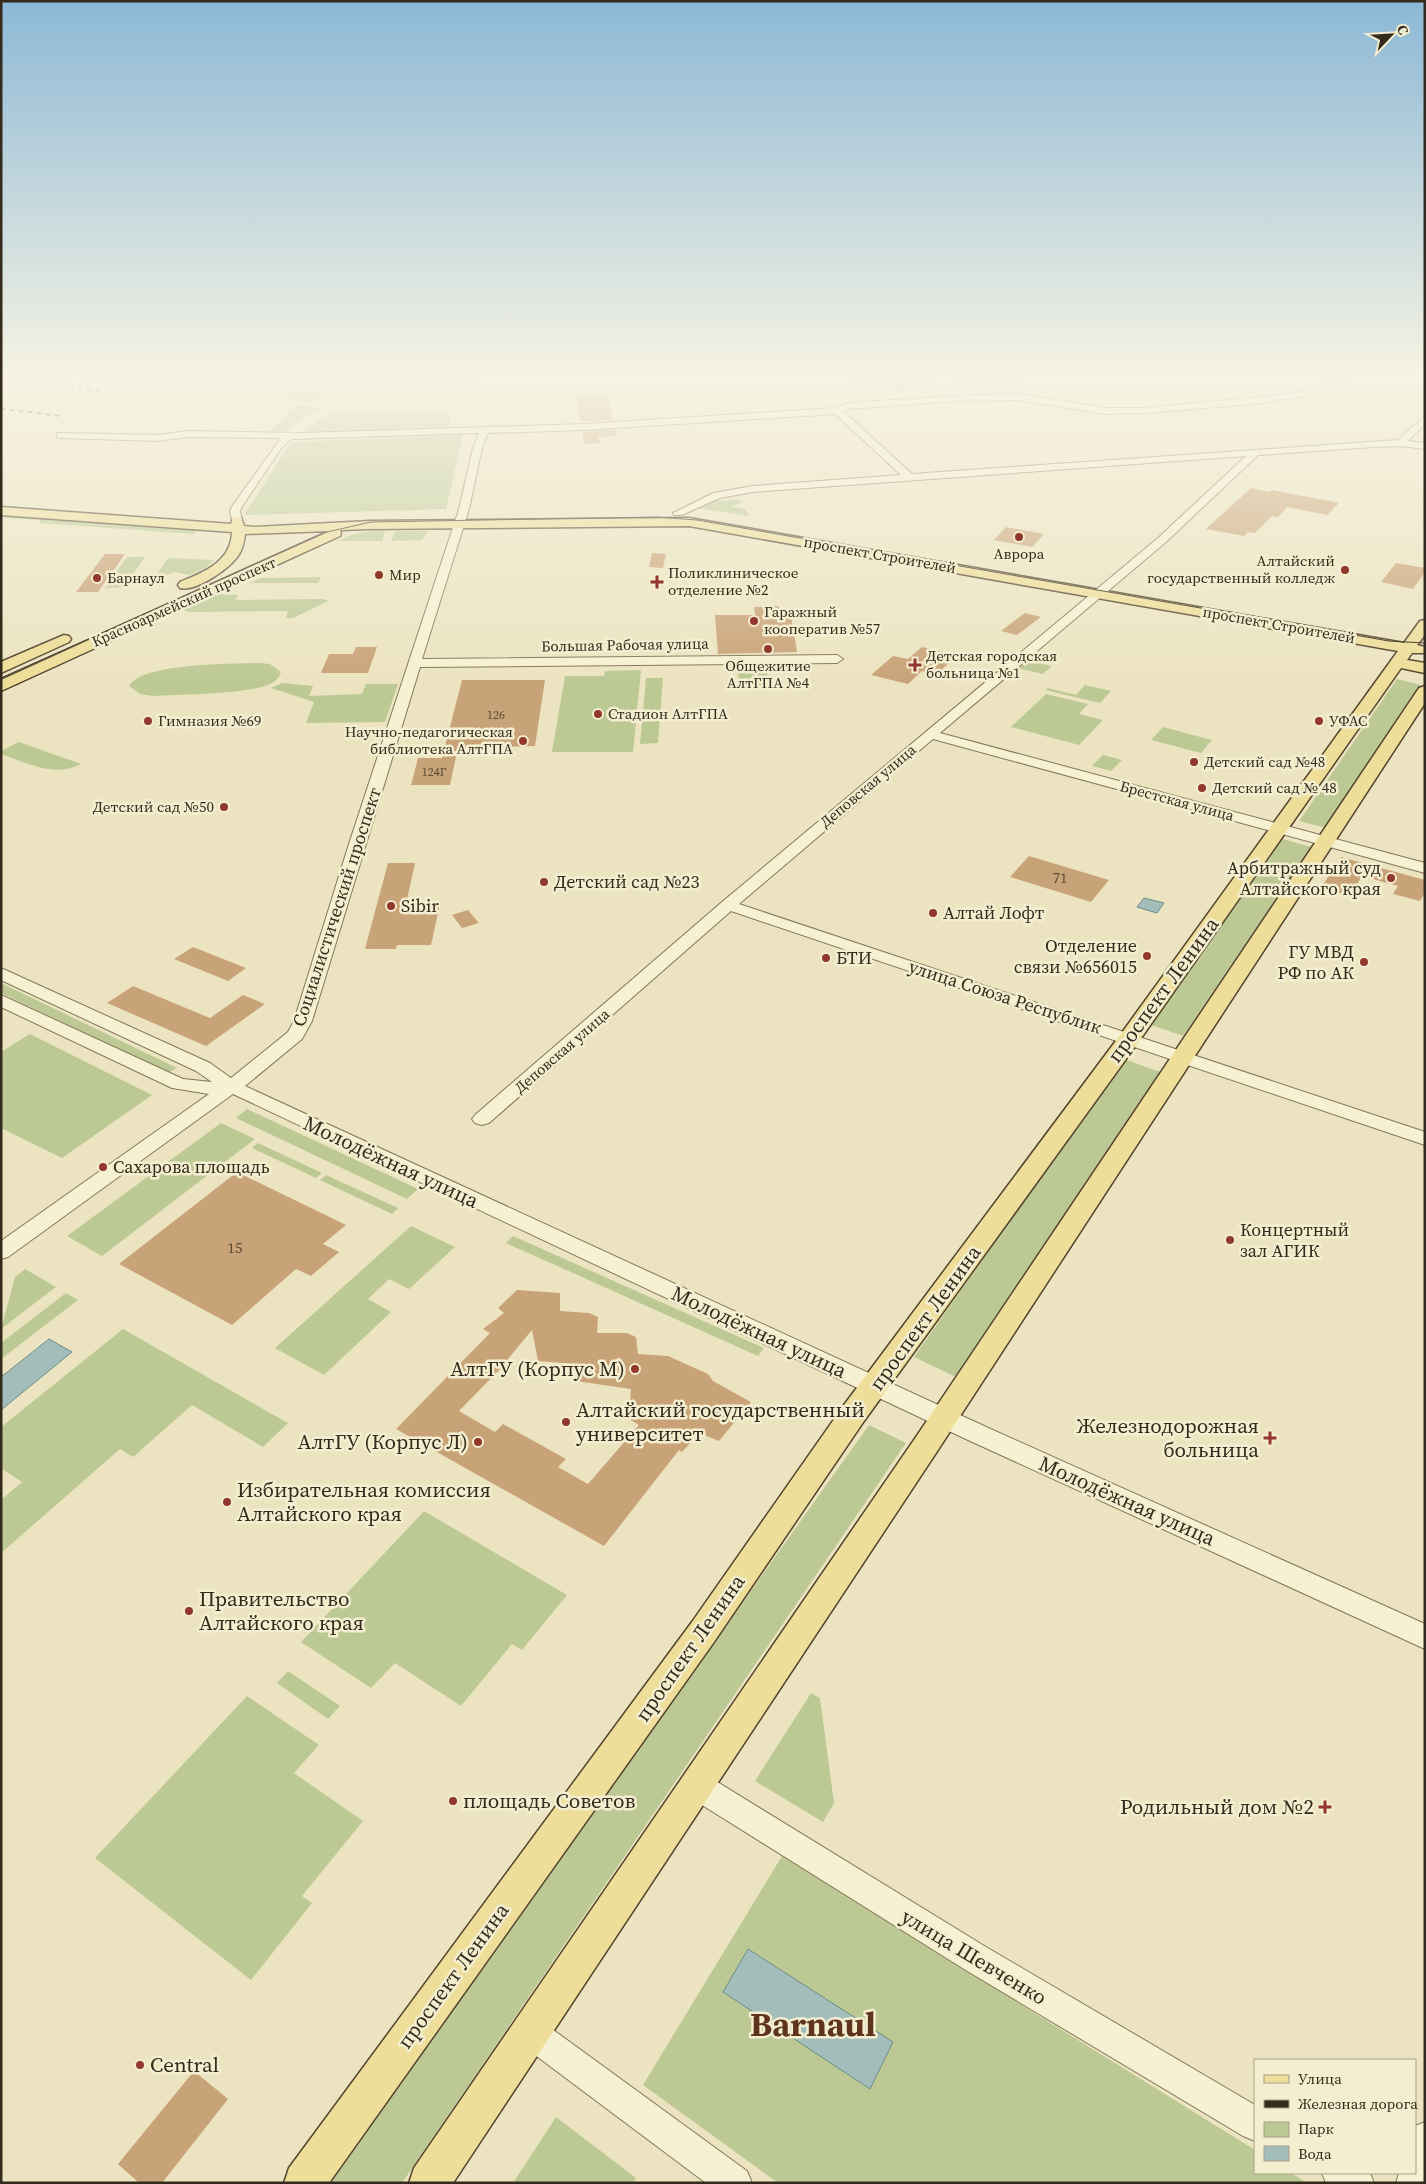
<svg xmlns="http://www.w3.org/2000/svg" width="1426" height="2184" font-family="'Source Serif 4',serif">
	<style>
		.green { fill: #bdc995 }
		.water { fill: #a3beba; stroke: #6b8c87 }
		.building { fill: #c9a378; fill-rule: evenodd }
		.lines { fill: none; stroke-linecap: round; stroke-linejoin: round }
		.minor-casing { stroke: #847559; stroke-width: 2 }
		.major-casing { stroke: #52432e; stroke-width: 3 }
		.minor { fill: #f7f1d3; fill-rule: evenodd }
		.major { fill: #eede99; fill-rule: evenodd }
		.tram { stroke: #352b1d; stroke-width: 1 }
		.rail { stroke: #352b1d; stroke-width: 2; stroke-dasharray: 4.5 4.5; stroke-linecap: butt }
		.poi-dot { fill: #91372c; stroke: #f4eed0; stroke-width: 2 }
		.labels { text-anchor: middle; stroke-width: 5; stroke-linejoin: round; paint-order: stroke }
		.far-number-label { font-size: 12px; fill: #5a4934 }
		.far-poi-label { font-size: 15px; fill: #352b1d; stroke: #f4eed0; text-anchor: start }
		.far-street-label { font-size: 15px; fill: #352b1d; stroke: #f4eed0 }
		.number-label { font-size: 15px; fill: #5a4934 }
		.poi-label { font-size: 18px; fill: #352b1d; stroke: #f4eed0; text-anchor: start }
		.street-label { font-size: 18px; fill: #352b1d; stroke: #f4eed0 }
		.near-street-label { font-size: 21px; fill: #352b1d; stroke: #f4eed0 }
		.near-poi-label { font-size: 21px; fill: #352b1d; stroke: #f4eed0; text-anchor: start }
		.near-town-label { font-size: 34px; font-weight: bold; fill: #5f341e; stroke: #f4eed0 }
	</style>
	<rect width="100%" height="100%" fill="#ece4c1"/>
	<path class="green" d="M286,386H326L314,403L298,401L281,395Z
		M295,405L321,407L283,433L269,432Z
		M445,411L450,415L449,427L304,432L330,412Z
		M463,435L446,509L244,515L291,442Z
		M738,499L742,502L732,507L746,509L749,516L698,508L707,502Z
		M9,515L201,527L193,534L41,523L40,520L4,518Z
		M374,531H385L382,541H337L354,534Z
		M396,531H429L422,540L391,541Z
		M127,557H145L124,587L105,588Z
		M168,558L214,560L205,568L190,575L174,572L152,581Z
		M321,577L318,583H249L261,578Z
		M211,594L238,595L235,600L323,599L328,601L293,618H286L288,611L189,612L179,609Z
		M1026,660L1052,666L1043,674L1021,669L1014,676L1009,675Z
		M259,663L270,664L281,672C279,677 277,680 272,683C250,695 181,694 153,696L140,694L129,686C142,663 232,664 259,663Z
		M738,669H767L769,690H739Z
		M641,670L633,752H552L565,676H604L605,671Z
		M646,678H663L658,743L640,744Z
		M1397,679L1421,685L1326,828L1299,821Z
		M282,683L313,686L309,696L362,694L366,684H398L385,722L306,723L314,702L271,688Z
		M1085,685L1111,691L1100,703L1045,690L1048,688L1076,695Z
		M1046,694L1088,704L1079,714L1103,720L1079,745L1011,727Z
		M1163,727L1212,740L1201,753L1151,740Z
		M19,742L81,764C55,778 27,763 1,754V751Z
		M1103,755L1122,760L1111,771L1092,766Z
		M1283,839L1311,847L1183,1036L1151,1025Z
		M1,983L177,1068L168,1073L1,993Z
		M30,1034L152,1095L62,1158L1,1128V1052Z
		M1124,1059L1160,1072L958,1378L914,1357Z
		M247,1109L418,1189L407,1199L236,1118Z
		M221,1123L255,1139L102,1256L67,1236Z
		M258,1143L322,1173L316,1178L252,1148Z
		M326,1175L398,1208L392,1214L320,1180Z
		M411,1226L455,1247L409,1289L389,1279L368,1299L391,1312L324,1375L275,1348Z
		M513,1236L764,1348L758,1356L506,1243Z
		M25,1269L56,1287L1,1329L15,1277Z
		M66,1293L78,1300L1,1359V1343Z
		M123,1329L288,1423L263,1447L192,1405L133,1457L120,1449L1,1553V1500L22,1482L1,1468V1427Z
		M869,1425L906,1443L402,2183H329Z
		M424,1511L567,1595L522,1650L512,1644L461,1706L395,1663L371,1688L301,1642Z
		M288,1671L340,1706L328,1719L277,1683Z
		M811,1693L820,1698L834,1803L823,1822L755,1781Z
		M247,1696L319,1745L294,1773L363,1821L302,1896L312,1903L251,1980L95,1858Z
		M782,1856L1255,2150V2173H1291L1307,2183H778L643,2085Z
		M556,2117L636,2178L633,2183H513Z"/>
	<path class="water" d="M1144,898L1164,903L1157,913L1137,907Z
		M49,1339L72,1352L1,1410V1377Z
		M748,1949L893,2042L870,2089L723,1992Z"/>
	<path class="building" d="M854,376H924L937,390L897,392L881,387L840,392L839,385L858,380L854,379Z
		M947,376H1021V383L979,389L970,388Z
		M608,395L613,420L580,422L576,396Z
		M615,430L616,436L598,437L600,443L585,444L583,438L582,432Z
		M1251,488L1270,492L1272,490L1339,503L1327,515L1287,507L1278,517L1272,516L1255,533L1248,532L1244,536L1206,529Z
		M1006,527L1044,534L1032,547L994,540Z
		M652,553L666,554L663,568L649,567Z
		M105,554H125L98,592H76Z
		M1396,563L1425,568V572L1413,589L1381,582Z
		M779,606L780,615H791L797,652L718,654L715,615H755L754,607Z
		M1025,613L1041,617L1017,635L1001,631Z
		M356,647H377L368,673H321L329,654H353Z
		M922,647L957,655L936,675L922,671L908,684L871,675L893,656L908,659Z
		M462,680H545L535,746L458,748L450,785H411L418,758H442Z
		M1029,856L1109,880L1091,902L1010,877Z
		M1341,857L1425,880V892L1420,901L1393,894L1398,886L1362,876L1350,896L1321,888Z
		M388,863H415L406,904H440L431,945H397L396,949H365Z
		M468,910L479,923L462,928L452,915Z
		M193,947L246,968L228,981L174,959Z
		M133,986L210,1018L243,995L265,1004L206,1046L107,1003Z
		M237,1172L346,1225L323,1244L339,1252L311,1276L296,1269L232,1325L119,1264Z
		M517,1290L560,1293V1311L589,1313L598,1317L597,1333H627L636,1337L638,1354L668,1356L708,1374L713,1381L751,1402L719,1441L704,1435L695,1438L682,1452L679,1450L604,1546L396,1429L490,1333L483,1329L504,1313L498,1308ZM532,1330L538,1361L573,1364L576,1381L631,1389L629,1419L639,1425L588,1484L558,1467L566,1459L503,1424L495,1432L459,1411L509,1360L508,1359Z
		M194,2071L228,2099L162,2183H139L118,2164Z"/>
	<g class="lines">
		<defs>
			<path id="minor" d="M1341,376H1351L1336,386L1299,397L1263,403L1145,413L1105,414L1019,400L955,401L849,409L843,411L912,474L1398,440L1425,416V424L1408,441L1425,443V449L1401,446L1374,447L1258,455L1166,542L940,733L1425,863V873L933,739L739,904L1425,1132V1145L731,911L489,1123L482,1125L475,1123L472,1119L475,1115L722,902L1158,538L1246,456L753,492L720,498L682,515H674L673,513L713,493L753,486L901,475L835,414L584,430L488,433L482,448L469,509L422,659L837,655L843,659L837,663L420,667L312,1021L302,1039L245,1086L984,1426L1425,1624V1649L968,1440L233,1094L8,1257L1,1259V1241L209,1094L172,1088L1,1007V995L183,1079L212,1082L196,1071L1,980V968L210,1063L231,1078L288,1032L294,1021L348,847L459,509L473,448L479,433L292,439L282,447L243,505L240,511L242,520L237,523L232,520L230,511L233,505L281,438L188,437L158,441L60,438L57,437V433L158,435L188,431L302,433L584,424L835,408L849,403L955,396L1019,394L1105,408H1145L1281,395L1313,389Z
				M696,1771L706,1775L986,1947L1255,2105V2141L1243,2136L964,1969L686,1795L682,1785L686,1775Z
				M530,2016L541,2021L747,2171L752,2183H706L519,2043L514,2032L519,2021Z
				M1425,2122V2183H1396L1399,2173H1415V2126Z
				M1322,2173H1370L1374,2183H1326Z"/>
			<path id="major" d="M1,507L231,524L233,517H241L244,526L255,527L370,521L689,518L1404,643L1420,621L1425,620V635L1417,645L1425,647V653H1412L1407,660L1425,663V673L1401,668L1137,1044L864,1421L714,1642L329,2183H284L289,2168L692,1622L844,1405L1121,1034L1398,651L689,526L370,529L340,530L341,533L340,536L1,691V680L329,531L245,534C244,542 243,549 238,556C229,569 196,592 180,588L178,585L180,582C204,572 231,562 232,532L1,515Z
				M64,635L69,636L71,639L69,642L1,673V662Z
				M1425,686V703L936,1453L453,2183H409L414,2168L916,1437L1417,691L1419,688Z"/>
		</defs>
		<use href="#minor" class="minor-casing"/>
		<use href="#major" class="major-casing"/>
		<use href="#minor" class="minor"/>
		<use href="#major" class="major"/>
		<path class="tram" d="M1,678L327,532L371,522L656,517L697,520L1389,641L1425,643"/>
		<path class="rail" d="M20,376L70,380
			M63,376L294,380L525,376
			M1,380L29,383
			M51,386L99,391
			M1,409L62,416"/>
	</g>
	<linearGradient id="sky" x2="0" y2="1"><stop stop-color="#8cb8d6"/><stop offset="0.55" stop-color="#f6f3e3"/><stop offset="1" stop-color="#f6f3e3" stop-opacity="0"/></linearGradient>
	<rect width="1426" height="681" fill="url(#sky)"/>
	<g class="poi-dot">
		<circle cx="1019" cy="537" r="5"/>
		<circle cx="1345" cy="570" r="5"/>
		<circle cx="379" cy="575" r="5"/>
		<circle cx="97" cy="578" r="5"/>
		<path d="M654.5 574.5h5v5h5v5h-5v5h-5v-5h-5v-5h5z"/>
		<circle cx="754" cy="621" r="5"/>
		<circle cx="768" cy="649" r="5"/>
		<path d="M912.5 657.5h5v5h5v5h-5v5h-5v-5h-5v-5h5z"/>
		<circle cx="598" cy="714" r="5"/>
		<circle cx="148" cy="721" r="5"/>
		<circle cx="1319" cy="721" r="5"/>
		<circle cx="523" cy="741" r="5"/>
		<circle cx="1194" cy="762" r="5"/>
		<circle cx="1202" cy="788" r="5"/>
		<circle cx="224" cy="807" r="5"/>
		<circle cx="1391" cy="878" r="5"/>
		<circle cx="544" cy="882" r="5"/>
		<circle cx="391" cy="906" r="5"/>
		<circle cx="933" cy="913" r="5"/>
		<circle cx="1147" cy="956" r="5"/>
		<circle cx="826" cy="958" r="5"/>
		<circle cx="1364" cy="962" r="5"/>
		<circle cx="103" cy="1167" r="5"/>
		<circle cx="1230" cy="1240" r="5"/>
		<circle cx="635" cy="1369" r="5"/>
		<circle cx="566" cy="1422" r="5"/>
		<path d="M1267.5 1430.5h5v5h5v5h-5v5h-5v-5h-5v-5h5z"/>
		<circle cx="478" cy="1442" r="5"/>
		<circle cx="227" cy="1502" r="5"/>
		<circle cx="189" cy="1611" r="5"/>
		<circle cx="453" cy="1801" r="5"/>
		<path d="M1322.5 1799.5h5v5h5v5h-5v5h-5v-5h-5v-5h5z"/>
		<circle cx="140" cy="2065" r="5"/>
	</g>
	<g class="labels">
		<g class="far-number-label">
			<text x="496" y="719">126</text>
			<text x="434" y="776">124Г</text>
		</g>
		<g class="far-poi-label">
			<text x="1019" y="559" text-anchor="middle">Аврора</text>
			<text x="1335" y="566" text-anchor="end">Алтайский<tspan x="1335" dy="17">государственный колледж</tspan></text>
			<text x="668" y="578">Поликлиническое<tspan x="668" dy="17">отделение №2</tspan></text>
			<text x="389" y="580">Мир</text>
			<text x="107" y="583">Барнаул</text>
			<text x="764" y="617">Гаражный<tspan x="764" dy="17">кооператив №57</tspan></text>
			<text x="926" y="661">Детская городская<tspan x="926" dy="17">больница №1</tspan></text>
			<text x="768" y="671" text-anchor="middle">Общежитие<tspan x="768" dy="17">АлтГПА №4</tspan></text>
			<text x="608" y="719">Стадион АлтГПА</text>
			<text x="158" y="726">Гимназия №69</text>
			<text x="1329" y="726">УФАС</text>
			<text x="513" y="737" text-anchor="end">Научно-педагогическая<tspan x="513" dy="17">библиотека АлтГПА</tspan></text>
			<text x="1204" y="767">Детский сад №48</text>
			<text x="1212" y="793">Детский сад № 48</text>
			<text x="214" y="812" text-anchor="end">Детский сад №50</text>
		</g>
		<g class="far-street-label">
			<text transform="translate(880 555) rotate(10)" y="5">проспект Строителей</text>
			<text transform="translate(184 602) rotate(-24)" y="5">Красноармейский проспект</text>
			<text transform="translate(1279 625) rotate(10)" y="5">проспект Строителей</text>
			<text transform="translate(625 645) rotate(-1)" y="5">Большая Рабочая улица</text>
			<text transform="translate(868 786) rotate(-40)" y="5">Деповская улица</text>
			<text transform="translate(1177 801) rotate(15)" y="5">Брестская улица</text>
			<text transform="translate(562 1051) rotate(-41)" y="5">Деповская улица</text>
		</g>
		<g class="number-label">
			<text x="1060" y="883">71</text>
			<text x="235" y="1253">15</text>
		</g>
		<g class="poi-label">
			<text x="1381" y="874" text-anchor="end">Арбитражный суд<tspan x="1381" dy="21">Алтайского края</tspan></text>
			<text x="554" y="888">Детский сад №23</text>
			<text x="401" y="912">Sibir</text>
			<text x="943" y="919">Алтай Лофт</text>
			<text x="1137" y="952" text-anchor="end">Отделение<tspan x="1137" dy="21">связи №656015</tspan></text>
			<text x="1354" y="958" text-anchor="end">ГУ МВД<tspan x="1354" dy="21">РФ по АК</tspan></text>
			<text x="836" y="964">БТИ</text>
			<text x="113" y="1173">Сахарова площадь</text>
			<text x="1240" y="1236">Концертный<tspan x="1240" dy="21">зал АГИК</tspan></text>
		</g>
		<g class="street-label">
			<text transform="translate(337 907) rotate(-72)" y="6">Социалистический проспект</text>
			<text transform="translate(1005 997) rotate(18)" y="6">улица Союза Республик</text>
		</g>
		<g class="near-street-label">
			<text transform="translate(1163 990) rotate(-54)" y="7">проспект Ленина</text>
			<text transform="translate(391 1162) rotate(25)" y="7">Молодёжная улица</text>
			<text transform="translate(925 1318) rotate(-54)" y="7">проспект Ленина</text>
			<text transform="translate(759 1332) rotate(25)" y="7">Молодёжная улица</text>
			<text transform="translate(1127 1501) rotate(24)" y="7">Молодёжная улица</text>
			<text transform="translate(690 1648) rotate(-55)" y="7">проспект Ленина</text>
			<text transform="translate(974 1957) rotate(31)" y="7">улица Шевченко</text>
			<text transform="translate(453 1976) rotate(-54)" y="7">проспект Ленина</text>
		</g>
		<g class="near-poi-label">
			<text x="625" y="1376" text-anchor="end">АлтГУ (Корпус М)</text>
			<text x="576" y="1417">Алтайский государственный<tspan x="576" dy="24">университет</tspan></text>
			<text x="1259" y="1433" text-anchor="end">Железнодорожная<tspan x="1259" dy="24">больница</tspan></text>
			<text x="468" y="1449" text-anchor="end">АлтГУ (Корпус Л)</text>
			<text x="237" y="1497">Избирательная комиссия<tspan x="237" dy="24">Алтайского края</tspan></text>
			<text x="199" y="1606">Правительство<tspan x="199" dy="24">Алтайского края</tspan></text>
			<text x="463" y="1808">площадь Советов</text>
			<text x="1314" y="1814" text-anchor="end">Родильный дом №2</text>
			<text x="150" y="2072">Central</text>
		</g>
		<g class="near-town-label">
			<text x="813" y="2036">Barnaul</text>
		</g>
	</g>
	<rect width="1426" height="2184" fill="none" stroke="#352b1d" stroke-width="5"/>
	<rect x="1254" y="2059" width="162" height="115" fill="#f4eed0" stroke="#a8a088"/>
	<rect x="1264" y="2075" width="25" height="8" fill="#eede99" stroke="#a8a088"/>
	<text x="1298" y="2084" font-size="15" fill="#352b1d">Улица</text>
	<rect x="1264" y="2100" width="25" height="8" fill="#352b1d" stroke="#a8a088"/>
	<text x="1298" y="2109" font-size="15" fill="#352b1d">Железная дорога</text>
	<rect x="1264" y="2122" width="25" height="15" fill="#bdc995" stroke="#a8a088"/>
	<text x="1298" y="2134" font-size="15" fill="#352b1d">Парк</text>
	<rect x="1264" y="2146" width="25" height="15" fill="#a3beba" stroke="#a8a088"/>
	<text x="1298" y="2159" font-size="15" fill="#352b1d">Вода</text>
	<g transform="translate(1391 35) rotate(65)" stroke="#f4eed0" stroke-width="4" paint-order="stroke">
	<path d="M0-4L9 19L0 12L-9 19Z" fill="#352b1d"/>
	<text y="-8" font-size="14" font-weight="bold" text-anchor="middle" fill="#352b1d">С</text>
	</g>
</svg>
